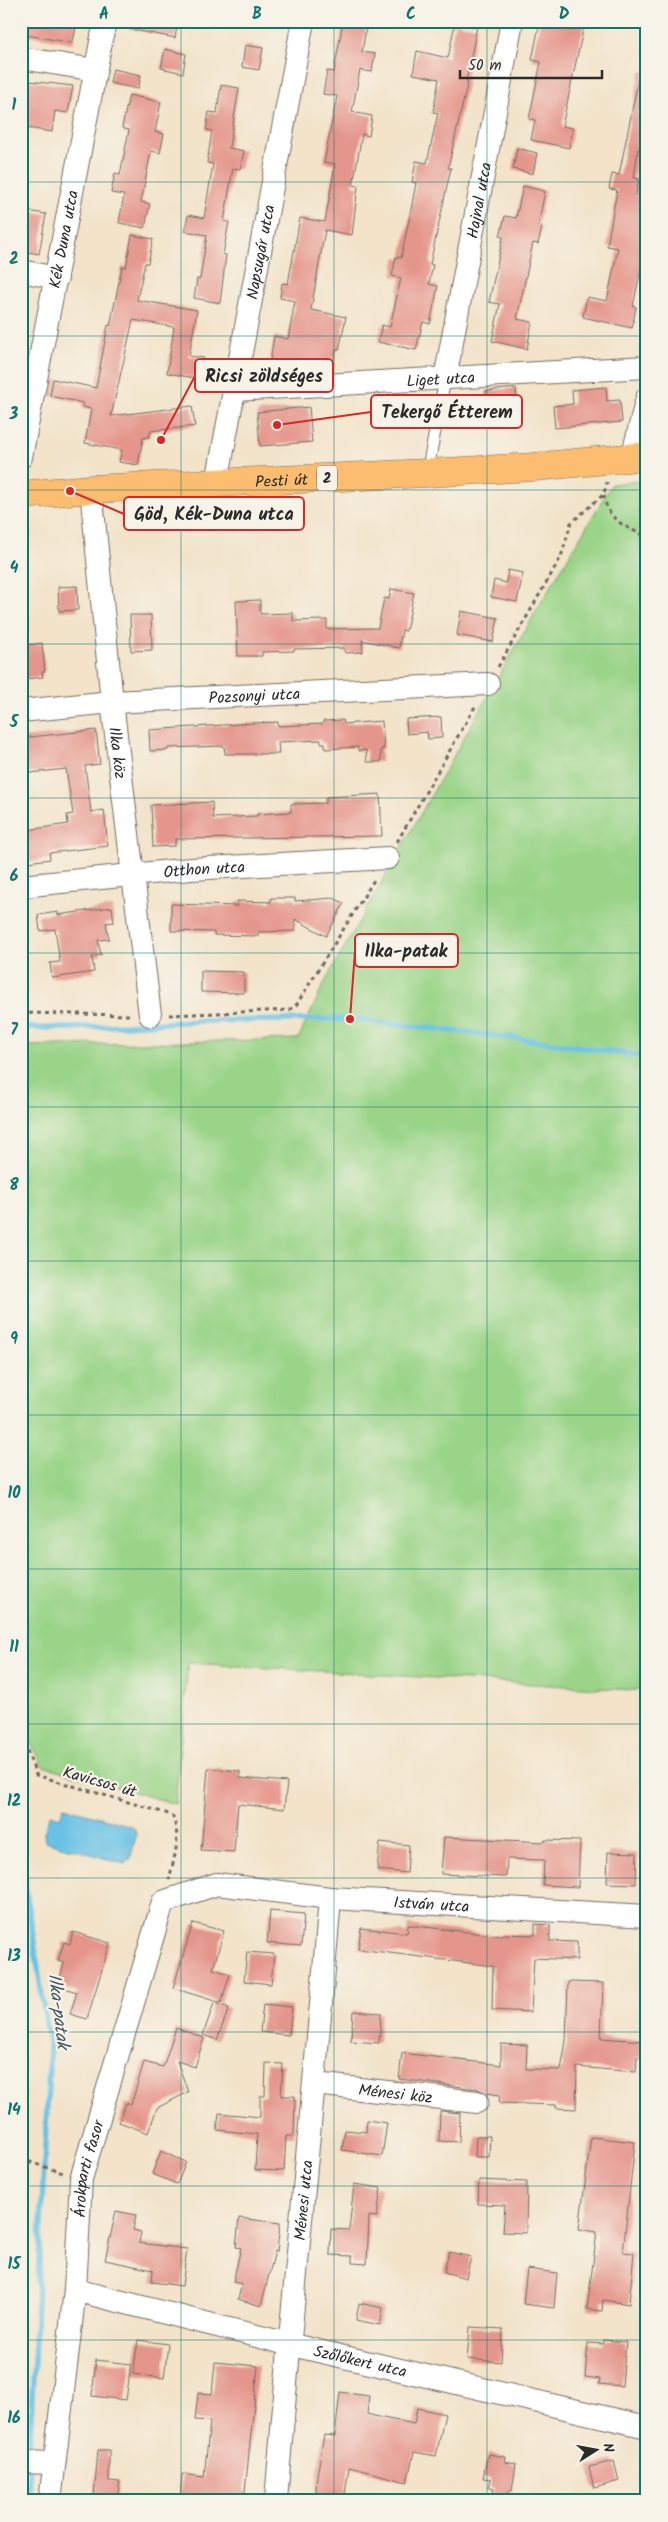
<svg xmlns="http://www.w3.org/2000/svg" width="668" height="2522" font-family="Kalam,sans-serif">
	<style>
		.green { fill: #9ad488; stroke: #62805a }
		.water { fill: #68c2e5; stroke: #4a7688 }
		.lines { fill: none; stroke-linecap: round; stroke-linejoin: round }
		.stream { stroke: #68c2e5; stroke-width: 5.5 }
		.building { fill: #e5968c }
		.lane-casing { stroke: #716b62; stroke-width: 13 }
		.street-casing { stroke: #716b62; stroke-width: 24 }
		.primary-casing { stroke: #716b62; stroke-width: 29 }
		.path { stroke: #716b62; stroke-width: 3; stroke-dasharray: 4 4; stroke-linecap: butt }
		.lane { stroke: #fff; stroke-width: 11 }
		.street { stroke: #fff; stroke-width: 22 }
		.primary { stroke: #fcbd6f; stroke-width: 28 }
		.grid { fill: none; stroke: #0f766e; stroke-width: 1; stroke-opacity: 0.55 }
		.labels { text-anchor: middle; stroke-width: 4.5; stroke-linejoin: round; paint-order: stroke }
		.shield { fill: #f7f3e8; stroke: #686764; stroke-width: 1 }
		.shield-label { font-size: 15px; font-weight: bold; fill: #2b2b2b }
		.street-label { font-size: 16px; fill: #2b2b2b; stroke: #f7f3e8 }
		.water-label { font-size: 18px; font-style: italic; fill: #3d5863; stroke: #f7f3e8 }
		.leader { fill: none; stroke: #d62828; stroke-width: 2 }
		.callout-dot { fill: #d62828; stroke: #f7f3e8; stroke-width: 2 }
		.callout { fill: #f7f3e8; stroke: #d62828; stroke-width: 2 }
		.callout-label { font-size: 18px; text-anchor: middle; font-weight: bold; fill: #2b2b2b }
		.neatline { fill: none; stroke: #0f766e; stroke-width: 2 }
		.grid-label { font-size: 16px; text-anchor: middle; font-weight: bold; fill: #0f766e }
	</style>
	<rect width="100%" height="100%" fill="#f7f3e8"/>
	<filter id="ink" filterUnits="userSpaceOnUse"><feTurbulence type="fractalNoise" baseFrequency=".02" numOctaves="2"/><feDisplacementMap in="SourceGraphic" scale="10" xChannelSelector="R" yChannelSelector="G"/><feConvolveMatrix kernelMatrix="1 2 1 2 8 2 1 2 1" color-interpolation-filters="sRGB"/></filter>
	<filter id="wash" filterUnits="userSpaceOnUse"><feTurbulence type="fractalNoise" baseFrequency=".0096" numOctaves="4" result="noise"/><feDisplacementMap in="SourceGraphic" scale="20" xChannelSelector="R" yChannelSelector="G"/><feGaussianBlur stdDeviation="1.12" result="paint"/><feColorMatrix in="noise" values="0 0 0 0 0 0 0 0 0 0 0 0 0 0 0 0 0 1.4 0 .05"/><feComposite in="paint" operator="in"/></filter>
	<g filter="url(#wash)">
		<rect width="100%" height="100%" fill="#f2e3c9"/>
		<path class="green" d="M647,480V1691L188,1663L175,1804L43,1766L31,1743L21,1527V1046L298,1039L326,980L539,606L612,484Z"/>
		<path class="water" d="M64,1807L128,1825L135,1829L136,1836L130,1860L125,1864L45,1841L44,1834L49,1816L51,1814L60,1817Z"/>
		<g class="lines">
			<path class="stream" d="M21,1028H70L199,1021L350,1019L539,1041L647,1057
				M21,1856L50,2048L29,2459
				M29,2501V2468"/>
		</g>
		<g id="blocks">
			<path class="building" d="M21,21H77L73,43L21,34Z
				M130,21H178L175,38L129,29Z
				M343,21H367L362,52L375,54L372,72L360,70L352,112L372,116L369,136L362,134L353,185L358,186L352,235L325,230L311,310L346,317L339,350H336L333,364L312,360L310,368L270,361L274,336L288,339L295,301L280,298L282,283L288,284L300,218L325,222L335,164L324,162L337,96L323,94L327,71L334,72Z
				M540,21H585L562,126L573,128L569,148L531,140L535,120L529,119L541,62L532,60Z
				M455,23L477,27L466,81H468L448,168H451L430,264L433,265L429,284L438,286L430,324L423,322L416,350L378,342L382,325L390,327L401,278L392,276L396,257L401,258L410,215L416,183L412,182L416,161L427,163L438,113L433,112L439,79L413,74L417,51L448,58Z
				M245,45L263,48L259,70L242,67Z
				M165,49L186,54L183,73L161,68Z
				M113,69L141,75L138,89L110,83Z
				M640,71L647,72V151L638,149L634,178L639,179L636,195L647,197V240L633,306L636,307L632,328L583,317L587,297L607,301L618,248L607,246L617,190L609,189L612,174L619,175Z
				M21,80L73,86L68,113L55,111L52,132L21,127Z
				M221,85L239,88L229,148L244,151L240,169L233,168L224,221L229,222L223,254L226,255L220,303L194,298L197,279H200L207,235L185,231L188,215L204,218L213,164L207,163L212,131L206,130L209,112L217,113Z
				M129,95L161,102L155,132L164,134L160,153L151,151L141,202L150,204L145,228L119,223L124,195L111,193L115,173L120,175L129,130L122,128Z
				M517,148L537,153L533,174L513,169Z
				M523,186L545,191L538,226L542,227L538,244L533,243L517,319L532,322L527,349L492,341L500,304L489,302L503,237L500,236L505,216L516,218Z
				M27,211L46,214L39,254L21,251Z
				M132,235L153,239L148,263H145L137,300L197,310L189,356L204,358L200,379L167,373L174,327L133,320L111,416L192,406L195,426L151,431L149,437L143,438L138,465L119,462L122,450L85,443L91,409L82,407L83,403L50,396L53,379L96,388L108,325L110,326L122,267H126Z
				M606,387L607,401L620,400L622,422L555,428L553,406L573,404L572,390Z
				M516,388L519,420L489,422L486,391Z
				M309,407L312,442L260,446L257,412Z
				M508,570L523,573L517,602L491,597L494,580L506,583Z
				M77,586L78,610L59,611L58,587Z
				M391,589L414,593L406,631L402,630L399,648L362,640L363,652L345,653L344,648L294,649V651L262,652V656H238L236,601L260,600V614L293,613V621L327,620V629L378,628L384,598L389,599Z
				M461,611L498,618L493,642L457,635Z
				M130,615H151L152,650L131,651Z
				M42,643L45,671L42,672L43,677L26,679L25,674H21V646Z
				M441,717L442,738L428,739L427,732L407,734L406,719Z
				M343,720L344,724L382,721L384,749H381V762H367L366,750L358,751V747L325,749V743H321V740L278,742L279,754H225L224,746L168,748V750L150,751L149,730L253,723L278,722V726L323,724V721Z
				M96,730L100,764L85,766L91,812L104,810L108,846L49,853L50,859L21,863V831L68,824L67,815L73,814L66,769L21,774V738Z
				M380,794L382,836L175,839V846L153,847L151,805L212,802L213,818L257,816V814L291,812V804L326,803V797Z
				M271,898H295V901L333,898L344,903L326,936L295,919V931L258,932V936L214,935V932L171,931V904L237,906V901L271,902Z
				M112,907L114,922L106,923L109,939L98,940L101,955L92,957L94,972L52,978L50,963L60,962L55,929L40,931L38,915L58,912V915Z
				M201,971L244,972V993L201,992Z
				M208,1768L240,1771V1778L287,1782L284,1809L238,1804L234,1852L201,1850Z
				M444,1837L545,1842V1840L580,1841L578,1887L543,1885L544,1860L507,1859L506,1877L441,1874Z
				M380,1842L409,1845L407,1873L377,1870Z
				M608,1852L637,1853L636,1884L607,1883Z
				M270,1911L304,1914L301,1946L267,1943Z
				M193,1923L224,1931L213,1969L230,1974L221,2003L173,1988Z
				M535,1924L550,1925V1941L577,1942V1960L534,1958L531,2012L492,2010L493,1966L358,1949L361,1928L407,1933L408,1925L501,1936V1934L535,1935Z
				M73,1932L110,1943L87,2019L70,2014L77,1992L58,1986L64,1963L58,1961L64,1942L70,1944Z
				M247,1952L274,1954L271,1984L244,1981Z
				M568,1982L603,1983L601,2038L643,2041L642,2057H637L636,2072L577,2067L576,2109L556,2108V2105L499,2103L500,2095L486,2093L478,2089L399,2079L402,2053L501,2065V2044L527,2045L526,2069L561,2070L566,2041Z
				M214,2003L229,2008L217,2040L203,2035Z
				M263,2004L292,2007L289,2035L260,2032Z
				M353,2011L381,2013L379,2043L351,2041Z
				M176,2028L204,2038L195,2067L177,2061L188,2092L157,2108L148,2133L119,2122L126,2103L131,2105L144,2062L163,2067Z
				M266,2063L283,2064L281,2096H295L294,2136H286L284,2171L255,2170L257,2134L217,2130L219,2113L260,2117V2096H265Z
				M440,2111L460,2113L459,2142L439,2141Z
				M367,2120L387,2123L382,2156L342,2150L345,2130L366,2132Z
				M476,2136H490L489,2157H475Z
				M591,2137L635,2142L623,2252L634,2253L629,2304L603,2300L602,2311L587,2309L597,2232L579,2229Z
				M161,2151L186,2162L177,2184L152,2174Z
				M479,2180L527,2182L526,2233L503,2232L505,2205L478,2204Z
				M354,2184L381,2188L377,2217L369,2216L367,2264L352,2263V2256L330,2255L331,2229L349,2230Z
				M116,2211L136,2215L133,2230L141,2232L139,2243L187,2249L182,2286L152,2282L153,2270L105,2260Z
				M239,2218L280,2223L277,2252L275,2251L261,2306L238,2299L242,2284L233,2282L241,2248L236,2247Z
				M449,2252L471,2257L466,2278L444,2272Z
				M527,2269L557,2273L554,2308L523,2304Z
				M359,2303L383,2308L380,2325L356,2320Z
				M470,2327L503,2329L501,2362L467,2359Z
				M138,2340L168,2344L164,2378L133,2374Z
				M604,2340L626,2342L622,2386L599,2384L600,2379L585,2377L588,2343L603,2344Z
				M96,2360L131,2364L126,2400L92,2396Z
				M215,2362L258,2366L244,2501H180L182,2474L204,2477L210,2421L195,2420L198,2393L212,2394Z
				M340,2392L369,2396L367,2414L378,2417L414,2424L417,2408L445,2414L436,2456L414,2452L407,2482L349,2467L344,2501H324L325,2493L316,2491L317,2476L324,2435L335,2436Z
				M98,2450H109V2481L120,2482L117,2498L94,2496Z
				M488,2454L506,2457L505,2462L516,2464L512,2491H509L507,2501H492L494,2488L489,2487L491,2479L483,2478Z
				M614,2461L619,2481L594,2488L589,2467Z"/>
		</g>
	</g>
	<g filter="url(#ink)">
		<use href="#blocks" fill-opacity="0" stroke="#716b62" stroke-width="1"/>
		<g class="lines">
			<defs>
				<path id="lane" d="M427,473L445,379"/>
				<g id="street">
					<path d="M21,58L95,70"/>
					<path d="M21,271L57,278"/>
					<path id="s1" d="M445,379L512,21"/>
					<path id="s2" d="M235,390L647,367"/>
					<path id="s3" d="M21,457L105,21"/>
					<path d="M632,458L647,398"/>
					<path id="s4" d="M217,482L303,21"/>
					<path id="s5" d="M91,489L112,702L150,1015"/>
					<path id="s6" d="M21,711L112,702L488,684"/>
					<path id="s7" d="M21,886L191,869L388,858"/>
					<path id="s8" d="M315,2084L477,2102"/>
					<path id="s9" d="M75,2290L288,2344L647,2427"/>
					<path d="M21,2462L54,2463"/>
					<path id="s10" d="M50,2501L75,2290L81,2179L163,1902L217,1884L330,1898L647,1916"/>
					<path id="s11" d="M276,2501C292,2299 314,2099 330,1898"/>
				</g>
				<g id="primary">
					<path id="s12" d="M21,495L91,489L427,473L534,467L647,456"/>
				</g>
			</defs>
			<use href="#lane" class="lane-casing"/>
			<use href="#street" class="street-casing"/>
			<use href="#primary" class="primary-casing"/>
			<path class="path" d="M604,495C607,521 625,526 647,537
				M498,667L561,557L571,523L604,494L607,482
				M397,842L476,705
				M21,1013L131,1015
				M169,1015L288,1010L295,1007L374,880
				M21,1671L25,1745L36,1775L172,1815C182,1838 174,1857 169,1880
				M21,2159L63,2173"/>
			<use href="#lane" class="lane"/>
			<use href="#street" class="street"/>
			<use href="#primary" class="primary"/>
		</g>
	</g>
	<path class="grid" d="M181,21V2501M334,21V2501M487,21V2501M21,182H647M21,336H647M21,490H647M21,644H647M21,798H647M21,953H647M21,1107H647M21,1261H647M21,1415H647M21,1569H647M21,1724H647M21,1878H647M21,2032H647M21,2186H647M21,2340H647"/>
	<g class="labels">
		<rect class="shield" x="317" y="465.5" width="20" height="25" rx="4"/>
		<g class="shield-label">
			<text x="327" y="483">2</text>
		</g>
		<g class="street-label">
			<text dy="6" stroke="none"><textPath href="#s1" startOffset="182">Hajnal utca</textPath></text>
			<text dy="6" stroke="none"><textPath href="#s3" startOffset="222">Kék Duna utca</textPath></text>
			<text dy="6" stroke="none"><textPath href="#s4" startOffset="234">Napsugár utca</textPath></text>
			<text dy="6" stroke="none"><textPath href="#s2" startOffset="206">Liget utca</textPath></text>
			<text dy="6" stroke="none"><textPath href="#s12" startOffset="261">Pesti út</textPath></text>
			<text dy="6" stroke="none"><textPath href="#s6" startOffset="234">Pozsonyi utca</textPath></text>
			<text dy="6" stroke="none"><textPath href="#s5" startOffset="265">Ilka köz</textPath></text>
			<text dy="6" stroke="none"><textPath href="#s7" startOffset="184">Otthon utca</textPath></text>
			<text transform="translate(100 1781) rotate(16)" y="6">Kavicsos út</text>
			<text dy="6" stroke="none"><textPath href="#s10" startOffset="885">István utca</textPath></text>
			<text dy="6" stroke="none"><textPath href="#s8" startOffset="81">Ménesi köz</textPath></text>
			<text dy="6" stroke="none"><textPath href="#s10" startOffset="335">Árokparti fasor</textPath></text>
			<text dy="6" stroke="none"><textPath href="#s11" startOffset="302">Ménesi utca</textPath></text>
			<text dy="6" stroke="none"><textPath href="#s9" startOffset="294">Szőlőkert utca</textPath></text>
		</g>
		<g class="water-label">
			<text transform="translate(59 2011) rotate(83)" y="6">Ilka-patak</text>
		</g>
	</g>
	<path class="leader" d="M161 440L195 376M277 425L371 412M70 491L124 514M350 1019L355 951"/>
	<g class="callout-dot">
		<circle cx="161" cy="440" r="5"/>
		<circle cx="277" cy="425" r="5"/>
		<circle cx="70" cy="491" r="5"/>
		<circle cx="350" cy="1019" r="5"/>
	</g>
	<g class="callout">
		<rect x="195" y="359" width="138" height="33" rx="5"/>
		<rect x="371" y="395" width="151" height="33" rx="5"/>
		<rect x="124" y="497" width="180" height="33" rx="5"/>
		<rect x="355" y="934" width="103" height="33" rx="5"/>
	</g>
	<g class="callout-label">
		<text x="264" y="382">Ricsi zöldséges</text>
		<text x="447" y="418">Tekergő Étterem</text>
		<text x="214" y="520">Göd, Kék-Duna utca</text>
		<text x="406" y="957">Ilka-patak</text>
	</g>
	<rect width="668" height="2522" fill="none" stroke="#f7f3e8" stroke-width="55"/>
	<g transform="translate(596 2450) rotate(79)" stroke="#f7f3e8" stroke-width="4" paint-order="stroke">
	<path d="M0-4L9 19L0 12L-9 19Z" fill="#2b2b2b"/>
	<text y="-8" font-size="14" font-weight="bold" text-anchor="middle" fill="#2b2b2b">N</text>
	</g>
	<path d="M460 70v8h142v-8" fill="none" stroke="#2b2b2b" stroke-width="2.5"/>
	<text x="468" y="70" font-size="15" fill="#2b2b2b" stroke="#f7f3e8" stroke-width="4" paint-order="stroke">50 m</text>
	<rect x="28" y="28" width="612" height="2466" class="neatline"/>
	<g class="grid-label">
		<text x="104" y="19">A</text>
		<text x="257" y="19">B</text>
		<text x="411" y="19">C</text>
		<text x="564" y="19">D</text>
		<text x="14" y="110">1</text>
		<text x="14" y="264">2</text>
		<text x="14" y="419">3</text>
		<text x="14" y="573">4</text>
		<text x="14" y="727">5</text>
		<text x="14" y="881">6</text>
		<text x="14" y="1035">7</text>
		<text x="14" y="1190">8</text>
		<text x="14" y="1344">9</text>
		<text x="14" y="1498">10</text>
		<text x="14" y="1652">11</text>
		<text x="14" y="1806">12</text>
		<text x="14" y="1961">13</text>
		<text x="14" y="2115">14</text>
		<text x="14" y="2269">15</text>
		<text x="14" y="2423">16</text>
	</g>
</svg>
